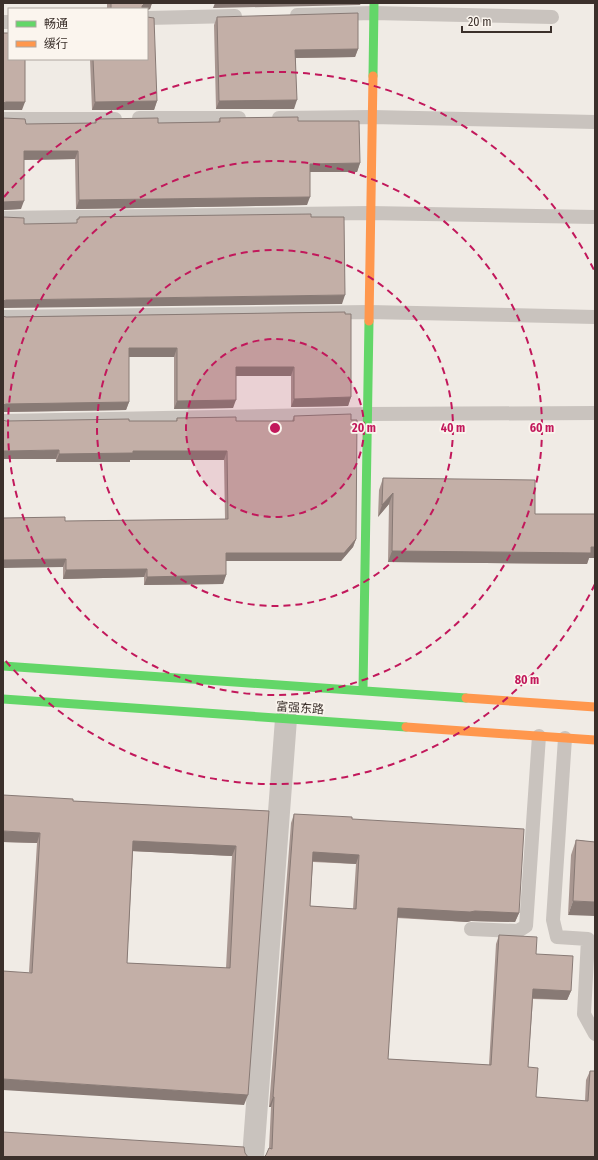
<svg xmlns="http://www.w3.org/2000/svg" width="598" height="1160" font-family="'Fira Sans Condensed','Noto Sans SC',sans-serif">
	<style>
		.lines { fill: none; stroke-linecap: round; stroke-linejoin: round }
		.lane { stroke: #c9c3be; stroke-width: 14 }
		.street { stroke: #c9c3be; stroke-width: 22 }
		.fast { stroke: #63d668; stroke-width: 9 }
		.slow { stroke: #ff974d; stroke-width: 9 }
		.wall { fill: #a89690; fill-rule: evenodd }
		.shaded-wall { fill: #887a75 }
		.building { fill: #c3afa7; stroke: #887a75; fill-rule: evenodd }
		.ring { fill: none; stroke: #c2185b; stroke-width: 2; stroke-dasharray: 7 5 }
		.labels { text-anchor: middle; stroke-width: 3.5; stroke-linejoin: round; paint-order: stroke }
		.street-label { font-size: 12px; fill: #3b302b; stroke: #fbf5ee }
		.centre { fill: #c2185b; stroke: #fbf5ee; stroke-width: 2 }
		.ring-label { font-size: 12px; text-anchor: middle; font-weight: bold; fill: #c2185b; stroke: #fbf5ee; stroke-width: 3.5; stroke-linejoin: round; paint-order: stroke }
	</style>
	<rect width="100%" height="100%" fill="#f0ebe5"/>
	<g class="lines">
		<path class="lane" d="M297,15L373,13L552,17
			M147,18L235,16
			M3,22H9
			M139,118H239
			M279,118L372,117L595,122
			M3,119H115
			M3,218L370,213L595,217
			M3,317L369,312L595,317
			M3,421L367,414L595,413
			M565,738L553,920L557,937L588,939L584,1014L595,1034
			M471,929L518,931L526,926L539,736"/>
		<path class="street" d="M253,1157L286,719"/>
		<path class="fast" d="M373,76L374,3
			M3,666L466,698
			M363,690L369,321
			M3,699L406,727"/>
		<path class="slow" d="M369,321L373,76
			M466,698L595,707
			M406,727L595,740"/>
	</g>
	<path class="wall" d="M107,3H152L150,9L147,10V9H107Z
		M217,17L358,49L355,57L296,58L294,109H216L214,25Z
		M90,59H147L157,101L154,110H92Z
		M3,118L26,124L94,123L96,119L158,123L218,122L220,118L298,121L360,163L357,172H310L307,205L76,209L75,159L24,160L21,209L3,210Z
		M345,312L351,397L348,406L291,407V376H236L233,408L174,409V357H129V402L126,410L3,412V316L6,317Z
		M294,416L356,539L353,547L341,561H226V575L223,584L144,585V577L63,579V567L65,521L225,519L224,460H130V462H56V459L6,421H176L177,418L236,421H292Z
		M383,478L535,514H595V558H589L587,564L388,562L389,504L378,517L379,490Z
		M73,801L269,811L244,1105L29,972L37,843L3,842ZM133,851L232,856L226,968L127,963Z
		M294,814L352,819L519,913L515,922L471,921L467,922L397,918L388,1059L489,1065L496,944L499,935L536,954L571,991L567,1000L533,999L528,1067L536,1097L585,1101L586,1080L590,1071L595,1157L266,1155L269,1149L271,1107H269L291,823ZM313,862L356,864L353,909L310,906Z
		M576,840L595,842L568,915L571,855Z"/>
	<path class="shaded-wall" d="M145,3H152L150,9L147,10V9H141L142,6Z
		M215,3H361L360,5L213,8Z
		M358,49L355,57L292,58L295,50Z
		M297,100L294,109H216L219,101Z
		M157,101L154,110H92L95,102Z
		M6,102H25L22,110H3V103Z
		M24,151H78L75,159L21,160Z
		M360,163L357,172H307L310,164Z
		M310,197L307,205L76,209L79,200Z
		M24,201L21,209L3,210V202Z
		M345,295L342,304L3,308V301L6,300Z
		M129,348H177L174,357H126Z
		M236,367H294L291,376H233Z
		M351,397L348,406L291,407L294,399Z
		M236,400L233,408L174,409L177,401Z
		M129,402L126,410L3,412V405L6,404Z
		M59,450L56,459H3V451Z
		M133,451H227L224,460H130V462H56L59,454Z
		M393,493L389,504L378,517L382,505Z
		M356,539L353,547L341,561H223L226,553Z
		M595,547V558H589L587,564L388,562L392,551Z
		M66,559L63,567L3,568V560Z
		M147,569L144,577L63,579L66,570Z
		M226,575L223,584L144,585L147,577Z
		M3,831L40,833L37,843L3,842Z
		M133,841L236,846L232,856L130,851Z
		M313,852L359,855L356,864L310,861Z
		M573,901L595,902V916L568,915Z
		M398,908L475,911L519,913L515,922L471,921L467,922L394,917Z
		M533,989L571,991L567,1000L530,998Z
		M3,1079L248,1095L244,1105L3,1090Z
		M273,1097H274L271,1107H269Z"/>
	<path class="building" d="M111,3H145L142,6V9H111Z
		M358,13V49L295,50L297,100L219,101L217,17Z
		M147,17L154,18L157,101L95,102L93,59H147Z
		M3,33H9V59H25V102H6L3,103Z
		M298,117V121H359L360,163L310,164V197L79,200L78,151H24V201L3,202V118L25,119L26,124L96,123V119L158,118V123L220,122V118Z
		M311,214V217H344L345,295L6,300L3,301V217L24,218V224L77,223V219H79V217Z
		M345,312V314H351V397L294,399V367H236V400L177,401V348H129V402L6,404L3,405V316L6,317Z
		M351,414V420H357L356,539L344,553H226V575L147,577V569L66,570V559L3,560V518L65,517V521L228,519L227,451H133V453L59,454V450L3,451V420L6,421L129,419V421H177V418L236,417V421H294V416Z
		M383,478L535,480V514H595V547H591V553L392,551L393,493L382,505Z
		M3,795L73,799V801L269,811L248,1095L3,1079V971L32,973L40,833L3,831ZM133,841L236,846L230,968L127,963Z
		M294,814L352,817V819L524,829L519,913L475,911L470,912L398,908L388,1059L491,1065L499,935L537,937L536,954L573,956L571,991L533,989L528,1067L538,1068L536,1097L588,1101L590,1071H595V1157H264L266,1155L269,1148L272,1149L274,1097H273ZM313,852L359,855L356,909L310,906Z
		M576,840L595,842V902L573,901Z
		M3,1132L244,1147L245,1153L248,1157H3Z"/>
	<circle cx="275" cy="428" r="89" fill="#c2185b" fill-opacity=".12"/>
	<g class="ring">
		<circle cx="275" cy="428" r="89"/>
		<circle cx="275" cy="428" r="178"/>
		<circle cx="275" cy="428" r="267"/>
		<path d="M595 584A356 356 0 0 1 4 659M4 197A356 356 0 0 1 595 272"/>
	</g>
	<g class="labels">
		<g class="street-label">
			<text transform="translate(300 708) rotate(4)" y="4">富强东路</text>
		</g>
	</g>
	<circle cx="275" cy="428" r="6" class="centre"/>
	<g class="ring-label">
		<text x="364" y="432">20 m</text>
		<text x="453" y="432">40 m</text>
		<text x="542" y="432">60 m</text>
		<text x="527" y="684">80 m</text>
	</g>
	<rect width="598" height="1160" fill="none" stroke="#3b302b" stroke-width="8"/>
	<rect x="8" y="8" width="140" height="52" fill="#fbf5ee" stroke="#aea6a0"/>
	<rect x="16" y="21" width="20" height="6" fill="#63d668" stroke="#aea6a0"/>
	<text x="44" y="28" font-size="12" fill="#3b302b">畅通</text>
	<rect x="16" y="41" width="20" height="6" fill="#ff974d" stroke="#aea6a0"/>
	<text x="44" y="48" font-size="12" fill="#3b302b">缓行</text>
	<path d="M462 26v6h89v-6" fill="none" stroke="#3b302b" stroke-width="2"/>
	<text x="468" y="26" font-size="12" fill="#3b302b" stroke="#fbf5ee" stroke-width="3" paint-order="stroke">20 m</text>
</svg>
